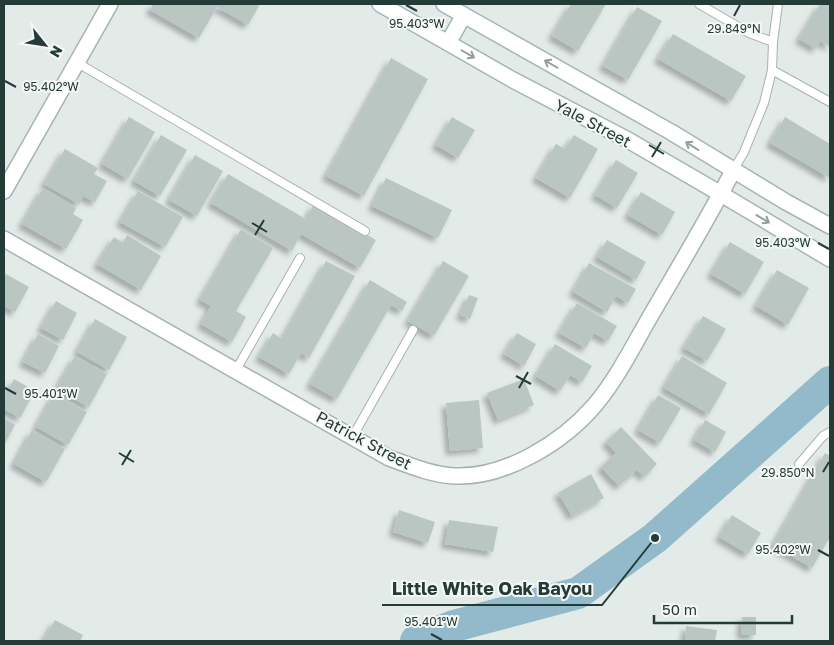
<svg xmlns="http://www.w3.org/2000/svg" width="834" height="645" font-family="'Golos Text',sans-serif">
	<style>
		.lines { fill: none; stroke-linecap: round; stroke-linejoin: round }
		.river { stroke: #92baca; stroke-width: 32 }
		.building { fill: #b9c6c2; filter: url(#shadow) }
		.service-casing { stroke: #a6b3b0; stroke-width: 10 }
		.minor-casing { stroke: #a6b3b0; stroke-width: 18 }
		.secondary-casing { stroke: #a3b6b2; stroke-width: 18 }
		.service { stroke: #fff; stroke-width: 8 }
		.minor { stroke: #fff; stroke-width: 15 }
		.secondary { stroke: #fff; stroke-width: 15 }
		.oneway { stroke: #929d9c }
		.ticks { fill: none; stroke: #253b38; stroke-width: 2 }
		.labels { text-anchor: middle; stroke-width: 4; stroke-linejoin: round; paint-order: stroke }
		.street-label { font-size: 16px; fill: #253b38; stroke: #f4f8f6 }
		.ticks-label { font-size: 12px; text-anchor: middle; fill: #253b38; stroke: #f4f8f6; stroke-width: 4; stroke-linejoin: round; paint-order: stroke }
		.leader { fill: none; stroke: #253b38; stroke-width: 2 }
		.callout-dot { fill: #253b38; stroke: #f4f8f6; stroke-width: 2 }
		.callout-label { font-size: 18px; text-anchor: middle; font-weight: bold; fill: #253b38; stroke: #f4f8f6; stroke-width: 4; stroke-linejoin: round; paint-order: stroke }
	</style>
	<defs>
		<filter id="shadow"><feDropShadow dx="-4.5" dy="4.5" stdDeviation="2.5" flood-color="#0004"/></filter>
	</defs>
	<rect width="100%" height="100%" fill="#e3ebe9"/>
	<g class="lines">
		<path class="river" d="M416,641L454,626L578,593L655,538L830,382"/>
	</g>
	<path class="building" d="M153,4H260L248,25L217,7L199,38L150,10Z
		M571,4H606L578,51L552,36Z
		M820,4L830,5V47L820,41L816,49L799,39Z
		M637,7L662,21L628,80L603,66Z
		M673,34L746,76L731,101L658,59Z
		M391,58L428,79L364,196L326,176Z
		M129,117L155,132L128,179L102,164Z
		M452,117L475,130L458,158L436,145Z
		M785,117L830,144V178L770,143Z
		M161,135L187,150L160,196L134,181Z
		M574,135L598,149L570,198L536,178L556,144L565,149Z
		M65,149L98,168L94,174L107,181L95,202L83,196L79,204L44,184Z
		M195,155L223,171L197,216L169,200Z
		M616,160L638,173L617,208L595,195Z
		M228,174L306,219L314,204L376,240L360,268L301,234L292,251L211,203Z
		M386,178L452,210L438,238L372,206Z
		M43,188L76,208L73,214L83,220L66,249L22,224Z
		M138,191L183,217L165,247L120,222Z
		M641,192L675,212L662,235L628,215Z
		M241,229L273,248L236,311L246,317L232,342L201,324L211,306L200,300Z
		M127,235L161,256L141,290L97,264L114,237L123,243Z
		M607,240L646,262L636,280L597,257Z
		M730,242L764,262L745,294L711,274Z
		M326,261L355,276L309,358L301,353L289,374L259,357L273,333L282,339Z
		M443,261L469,276L434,336L408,321Z
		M589,263L636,289L628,303L616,296L607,312L573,292Z
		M777,270L809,288L788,325L756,306Z
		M4,273L29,287L15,312L4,306Z
		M370,280L407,302L402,311L391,305L337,399L310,384Z
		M469,295L478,298L470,319L460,315Z
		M56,301L77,313L63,340L41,328Z
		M577,303L617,326L608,341L594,333L586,348L559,333Z
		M703,316L726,329L707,361L684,348Z
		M95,319L127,337L109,370L77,352Z
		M517,333L536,344L524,366L504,354Z
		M38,334L59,346L45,373L23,362Z
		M555,344L592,366L582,382L570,375L560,391L536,376Z
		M75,356L107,374L89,407L56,389Z
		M682,356L727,383L709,414L664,388Z
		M14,379L35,391L20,418L4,409V397Z
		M524,379L534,405L498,420L487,393Z
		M54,394L87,412L68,445L36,427Z
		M658,395L681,408L660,443L638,430Z
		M479,400L483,448L450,451L446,403Z
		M4,418L15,425L4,445Z
		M705,420L726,432L715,452L694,440Z
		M621,427L657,464L644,477L637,470L619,486L601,467L616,453L606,442Z
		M32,430L65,449L46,482L14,464Z
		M825,453L830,456V537L812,568L773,545Z
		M591,474L604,498L572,516L558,493Z
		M399,510L435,522L428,543L393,532Z
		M732,515L761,533L748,554L719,537Z
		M449,520L498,527L493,552L445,544Z
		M742,617H756V635H741Z
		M55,620L83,635L80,641H43Z
		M686,626L717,630L715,641H685Z"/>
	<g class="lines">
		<defs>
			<path id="service" d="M699,4L749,33L773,42
				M76,62L365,231
				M772,70L830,102
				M733,171L744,152L764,103L772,70L773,42L778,4
				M236,370L300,258
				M353,436L413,330
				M799,464L823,436L830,432"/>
			<path id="minor" d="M4,191L110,4
				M4,239L389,458C411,466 432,475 455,476C505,478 562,443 594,406C618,378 635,342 654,310C681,264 708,218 733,171"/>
			<path id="secondary" d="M380,4L513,80L628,140L721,194L830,259
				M444,4L671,132L786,202L830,226
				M448,43L464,15"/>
		</defs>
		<use href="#service" class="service-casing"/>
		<use href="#minor" class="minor-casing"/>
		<use href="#secondary" class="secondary-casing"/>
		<use href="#service" class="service"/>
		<use href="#minor" class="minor"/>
		<use href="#secondary" class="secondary"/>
	</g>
	<defs><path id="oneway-shaft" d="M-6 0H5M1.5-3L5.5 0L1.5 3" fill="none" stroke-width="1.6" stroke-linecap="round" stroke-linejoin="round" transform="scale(1.25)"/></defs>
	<g class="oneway">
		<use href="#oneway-shaft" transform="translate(468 54) rotate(30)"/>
		<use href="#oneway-shaft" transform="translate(551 64) rotate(-150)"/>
		<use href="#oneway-shaft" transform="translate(692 146) rotate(-148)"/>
		<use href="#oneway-shaft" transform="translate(763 219) rotate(31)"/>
	</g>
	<path class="ticks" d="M406,5L417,11M734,16L740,5M5,81L16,87M649,145L664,154M652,157L661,142M252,223L267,232M255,235L264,220M818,243L829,249M516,376L531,384M5,388L16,394M519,388L528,372M119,453L134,462M122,465L131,450M823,472L829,462M818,550L829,556M431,634L442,640"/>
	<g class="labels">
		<g class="street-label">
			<text transform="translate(593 123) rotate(28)" y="6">Yale Street</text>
			<text transform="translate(364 440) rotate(28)" y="6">Patrick Street</text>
		</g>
	</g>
	<g class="ticks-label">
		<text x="417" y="28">95.403°W</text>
		<text x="734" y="33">29.849°N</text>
		<text x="51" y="91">95.402°W</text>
		<text x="783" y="247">95.403°W</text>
		<text x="51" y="398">95.401°W</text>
		<text x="788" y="477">29.850°N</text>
		<text x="783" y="554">95.402°W</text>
		<text x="431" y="626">95.401°W</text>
	</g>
	<path class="leader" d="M655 538L602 605H382"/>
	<circle class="callout-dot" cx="655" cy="538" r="5"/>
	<g class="callout-label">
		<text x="492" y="595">Little White Oak Bayou</text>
	</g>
	<rect width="834" height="645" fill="none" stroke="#253b38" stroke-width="10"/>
	<g transform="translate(45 45) rotate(120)" stroke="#f4f8f6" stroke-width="4" paint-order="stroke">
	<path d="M0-4L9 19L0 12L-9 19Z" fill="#253b38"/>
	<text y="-8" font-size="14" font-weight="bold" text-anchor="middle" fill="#253b38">N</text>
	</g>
	<path d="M654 615v8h138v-8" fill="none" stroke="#253b38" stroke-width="2.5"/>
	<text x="662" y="615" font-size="15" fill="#253b38" stroke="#f4f8f6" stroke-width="4" paint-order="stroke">50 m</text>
</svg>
